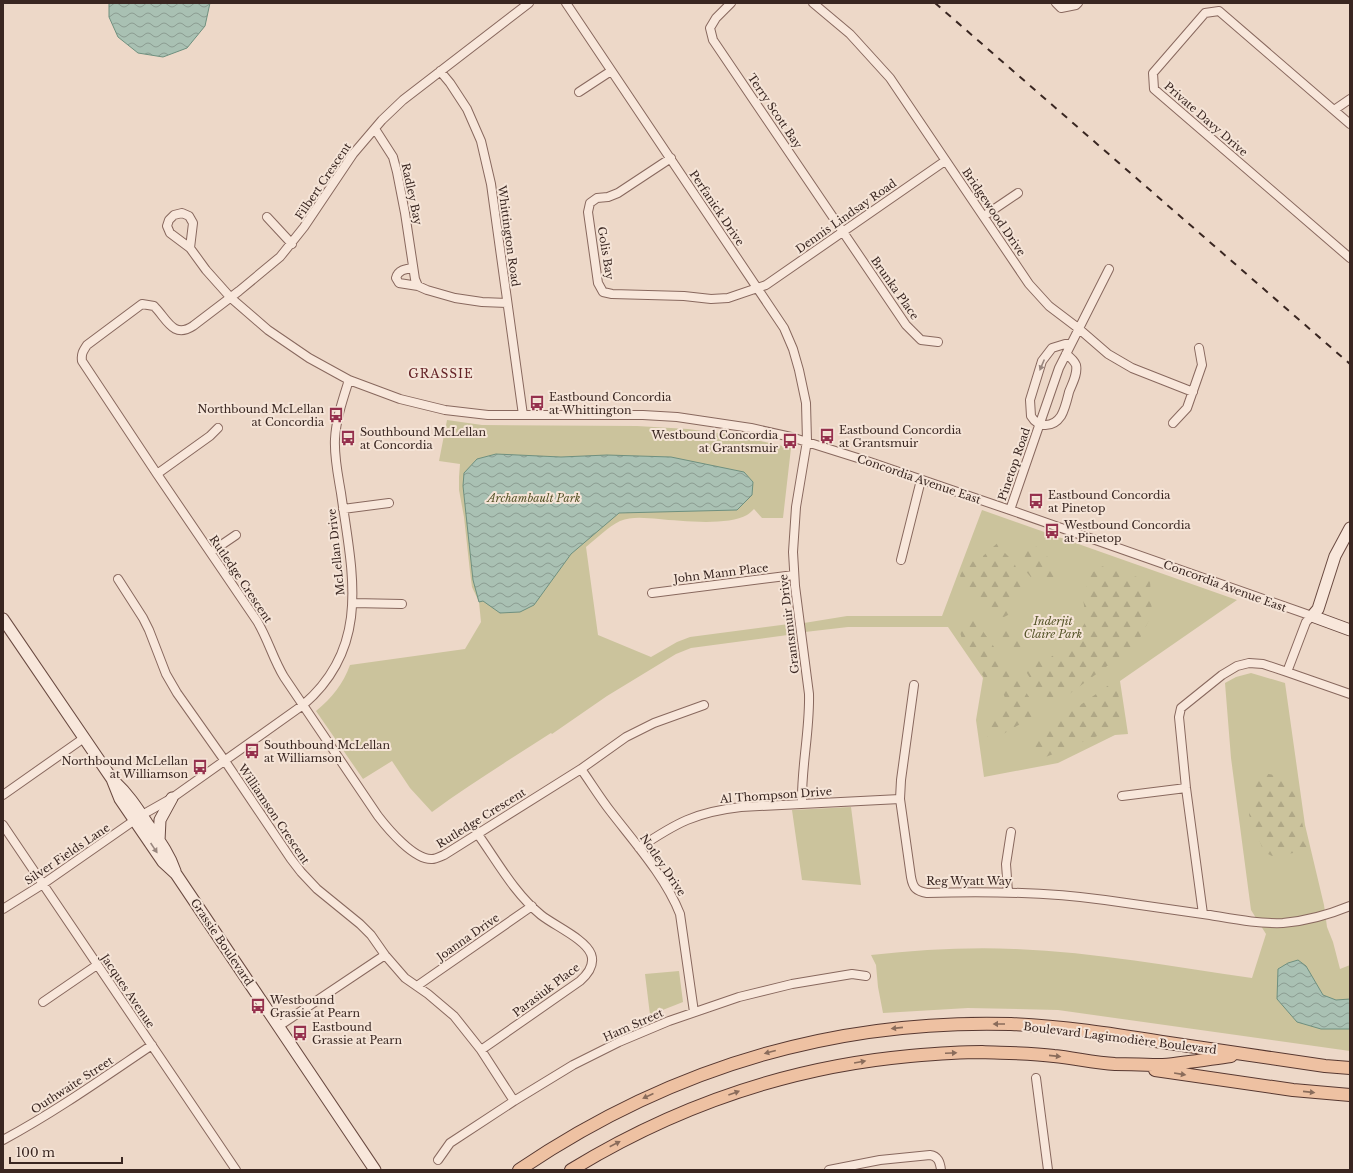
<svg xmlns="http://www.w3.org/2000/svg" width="1353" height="1173" font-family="'Libre Baskerville',serif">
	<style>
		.green { fill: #cbc39c }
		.forest { fill: url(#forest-firs) }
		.water { fill: url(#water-waves); stroke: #6f907f }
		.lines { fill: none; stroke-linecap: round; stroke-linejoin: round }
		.street-casing { stroke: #88685e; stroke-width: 10 }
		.secondary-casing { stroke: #6a4a41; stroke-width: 13 }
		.primary-casing { stroke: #573831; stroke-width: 14 }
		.street { stroke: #f8e7db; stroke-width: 8 }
		.secondary { stroke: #f8e7db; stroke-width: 11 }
		.primary { stroke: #eec1a2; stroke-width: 12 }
		.rail { stroke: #392621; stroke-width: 2; stroke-dasharray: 7 7; stroke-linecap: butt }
		.oneway { fill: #98867e }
		.oneway2 { fill: #8a6c5b }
		.labels { text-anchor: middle; stroke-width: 4; stroke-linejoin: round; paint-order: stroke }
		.street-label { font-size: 11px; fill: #392621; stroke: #f5e4d7 }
		.poi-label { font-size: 11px; fill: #392621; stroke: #f5e4d7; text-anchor: start }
		.park-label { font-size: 11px; font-style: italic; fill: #555428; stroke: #f5e4d7 }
		.neighbourhood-label { font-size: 12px; letter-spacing: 1px; fill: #642226; stroke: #f5e4d7 }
	</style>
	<defs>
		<pattern id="forest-firs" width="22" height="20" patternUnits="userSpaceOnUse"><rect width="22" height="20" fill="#cbc39c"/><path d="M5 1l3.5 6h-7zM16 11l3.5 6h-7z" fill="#afa786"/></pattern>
		<pattern id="water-waves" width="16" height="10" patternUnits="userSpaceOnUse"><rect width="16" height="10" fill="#a9c1b3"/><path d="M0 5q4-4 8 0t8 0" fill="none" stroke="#8b9d91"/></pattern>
	</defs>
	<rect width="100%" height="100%" fill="#edd8c8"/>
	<path class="green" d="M447,420L482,425L637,426L688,429L740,436L791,448L783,518H762L754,509C752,511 750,513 747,515C728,526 681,521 659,519C646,518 632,516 620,521C608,527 597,538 586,547L598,635L651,657L677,642L690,637L789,624H793L795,634L691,648L676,654L607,696L552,734L551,733C511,759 470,784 432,812L410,788L392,761L363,779L316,711C332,698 343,684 350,665L465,649L481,622L479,602L472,587L470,572L464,517L459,490V477L460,464L439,461Z
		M982,510L1237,600L1120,681L1128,734L1115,735L1058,763L984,777L976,720L983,678L948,627H848L805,632L804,623L847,616H942Z
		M1251,673L1285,683L1305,825L1324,905L1327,927L1333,942L1340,969L1350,965V1051L1058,1010L968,1008L883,1013L878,987L876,965L871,955C919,950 966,947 1014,949C1094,952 1173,967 1252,978L1266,934L1251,910L1231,758L1225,683L1236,677Z
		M851,807L861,885L802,880L792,810Z
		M679,971L683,1002L650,1015L645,974Z"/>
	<path class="forest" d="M1003,538L1011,541L1012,545L1004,552L1014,562L1025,593L1016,597L1010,594L1012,613L1002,618L991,615L967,589L960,576L967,560L976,562L982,566L983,556Z
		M1021,543L1037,547L1054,563V584L1049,591L1041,577L1034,581L1024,569Z
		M1101,566L1150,581L1152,614L1137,644L1053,706L1037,690L1024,668L1034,662L1048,659L1074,641L1086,621L1083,598L1090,574Z
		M973,617L1032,701V717L993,740L986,741L991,722L1002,712L1005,698L998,680L986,681L962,640L957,619Z
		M1009,623L1014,630L1031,632L1021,647L1020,657L1010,655L998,636L1001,626Z
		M1116,680L1121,711L1117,728L1036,761L1032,737L1059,720Z
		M1262,773L1293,778L1308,851L1272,856L1264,852L1249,815L1254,787Z"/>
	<path class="water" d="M109,3H210L205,26L187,48L163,57L138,53L118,37L109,17Z
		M496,454L561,457L607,455L671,457L744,472L753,482L752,495L737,510L619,513L571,554L534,605L520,612L500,613L483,601L479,602L473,580L463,486L464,473L477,459Z
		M1298,960L1306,966L1323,995L1336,1000L1350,999V1029H1321L1297,1022L1277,999L1278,969L1288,963Z"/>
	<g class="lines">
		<defs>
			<path id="street" d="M529,3L403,100L382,120L353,154L304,227L280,257L239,291L193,326C173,339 167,319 154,306L142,304L87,345C83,351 81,354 82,361L157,474L257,621C268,639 273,659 284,677L378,816C388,829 414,860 432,859C436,859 441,856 444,855L581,769L626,737L654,723L704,705
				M566,3L784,328L793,349L799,370L806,403L807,441L796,507L793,552L795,586L809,694C810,731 801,767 802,804
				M731,3L716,18L710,28L713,40L906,325L921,340L938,342
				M813,3L850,34L890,78L1029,284L1049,306L1078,328L1108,354L1132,368L1193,392
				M1056,3L1061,8L1076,5L1078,3
				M440,71L450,83L467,109L481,141L491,184L523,415
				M579,92L611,71
				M1334,110L1350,99
				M1350,124L1219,11L1205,13L1153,73L1154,89L1350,258
				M375,129L393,157L397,172L405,213L415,279L418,286L427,290L455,298L482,302L507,303
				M671,158L618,193L608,197L597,198L590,203L588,212L598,283L603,292L612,294L684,296L711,299L728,298L766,285L945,161
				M984,216L1018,193
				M267,217L292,244
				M190,248L193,223L189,216L182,213L174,215L169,220L167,226L170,233L190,248L206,270L231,298L268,330L309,358L349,380L400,399L445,410L488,415H643L677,417L751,428L791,437L864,460L1010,510L1312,616L1306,622L1287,672
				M413,268C405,269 398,270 396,278L399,283L418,286
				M1066,354C1070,357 1074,360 1076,365C1078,374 1072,384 1069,392C1067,400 1065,409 1061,416C1053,428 1038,428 1031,416L1030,400L1042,361L1052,348L1065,344H1070
				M1173,423L1187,408L1202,365L1199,348
				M157,474L210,436L218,428
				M343,509L389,503
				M1010,510L1059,368L1109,269
				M211,552L236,535
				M901,560L921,480
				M118,579L143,618L149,630L166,674L177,693L225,761L291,859L301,872L317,889L360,924L371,935L385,955L405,978L428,994L454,1016L481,1050L514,1101
				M652,593L794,575
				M353,603L402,604
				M914,685L901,780L900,799L911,877C913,888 916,891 927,893C987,891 1046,892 1105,900C1141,905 1176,910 1210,915C1234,919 1259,924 1283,923C1306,921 1328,915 1350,906
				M581,769C591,783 600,798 611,812C635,843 666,878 680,914L694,1012
				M3,795L84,738
				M1122,796L1186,788
				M3,825L236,1170
				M477,833C497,861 514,893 541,915C555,926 585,939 591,954C595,965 588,974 580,981L481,1050
				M639,848C676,823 696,812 741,807L900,799
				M1008,892L1006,864L1011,832
				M3,909L43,884L142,815L172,798L303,705C372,646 352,572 341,493C338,475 334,457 335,439C336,419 343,399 349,380
				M1203,914L1186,788L1179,717L1181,708L1222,675L1237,666L1249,663L1263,664L1287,672L1350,694
				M417,986L427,979L532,906
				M43,1002L97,965
				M279,1026L385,955
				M1036,1078L1048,1170
				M3,1140C55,1112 103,1078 152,1045
				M438,1160L450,1143L514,1101L573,1065L619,1042L669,1021L739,997L792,984L852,974L866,976
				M829,1170L880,1160L930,1155C938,1156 940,1162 941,1170"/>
			<path id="secondary" d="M1350,528L1335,556L1318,609L1312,616L1350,630
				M3,619L112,779L120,799L135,821L163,862L176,874L375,1170
				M115,782C128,794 137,808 147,823C158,839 169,853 175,871
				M159,841L160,820L172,798"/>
			<path id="primary" d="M1155,1070L1293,1090L1350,1095
				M519,1170C668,1069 831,1019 1011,1024C1062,1026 1112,1034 1162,1042C1216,1050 1271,1058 1325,1066L1350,1068
				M571,1170C674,1107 789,1067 910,1056C933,1054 958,1052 982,1052C1005,1053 1030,1053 1054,1056C1074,1058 1095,1063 1115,1064C1131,1064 1147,1065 1163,1065C1186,1063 1209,1059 1231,1056"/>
		</defs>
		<use href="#street" class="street-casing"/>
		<use href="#secondary" class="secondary-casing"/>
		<use href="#primary" class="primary-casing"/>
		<use href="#street" class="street"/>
		<use href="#secondary" class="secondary"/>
		<use href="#primary" class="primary"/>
		<path class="rail" d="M935,3L1350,364"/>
	</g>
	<defs><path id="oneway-solid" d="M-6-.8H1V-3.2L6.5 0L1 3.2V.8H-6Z"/></defs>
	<g class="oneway">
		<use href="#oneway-solid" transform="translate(1042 365) rotate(113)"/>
		<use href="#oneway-solid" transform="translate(154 848) rotate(56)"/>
	</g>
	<g class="oneway2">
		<use href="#oneway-solid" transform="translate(999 1024) rotate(-180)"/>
		<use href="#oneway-solid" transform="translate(897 1028) rotate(174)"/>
		<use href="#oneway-solid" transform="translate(770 1052) rotate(165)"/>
		<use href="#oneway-solid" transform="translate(951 1053) rotate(-2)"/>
		<use href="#oneway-solid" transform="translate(1055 1056) rotate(6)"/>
		<use href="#oneway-solid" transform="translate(860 1062) rotate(-10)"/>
		<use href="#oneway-solid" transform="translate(1180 1074) rotate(9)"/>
		<use href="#oneway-solid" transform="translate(1309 1092) rotate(6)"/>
		<use href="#oneway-solid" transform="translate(734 1093) rotate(-20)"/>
		<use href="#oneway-solid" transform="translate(648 1096) rotate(155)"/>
		<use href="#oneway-solid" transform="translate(615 1144) rotate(-27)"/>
	</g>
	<defs>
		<symbol id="bus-bare" viewBox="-9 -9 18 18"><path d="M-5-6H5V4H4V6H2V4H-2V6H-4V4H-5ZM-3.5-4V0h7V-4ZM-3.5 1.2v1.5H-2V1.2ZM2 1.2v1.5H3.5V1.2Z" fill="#95304d" stroke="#f5e4d7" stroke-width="2.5" paint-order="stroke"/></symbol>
	</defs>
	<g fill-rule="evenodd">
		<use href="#bus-bare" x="526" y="392" width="22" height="22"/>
		<use href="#bus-bare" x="325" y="404" width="22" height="22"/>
		<use href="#bus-bare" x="816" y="425" width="22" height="22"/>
		<use href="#bus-bare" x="337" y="427" width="22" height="22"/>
		<use href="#bus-bare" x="779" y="430" width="22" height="22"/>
		<use href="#bus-bare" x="1025" y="490" width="22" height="22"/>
		<use href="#bus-bare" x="1041" y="520" width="22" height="22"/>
		<use href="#bus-bare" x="241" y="740" width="22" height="22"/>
		<use href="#bus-bare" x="189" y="756" width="22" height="22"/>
		<use href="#bus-bare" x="247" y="995" width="22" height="22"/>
		<use href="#bus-bare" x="289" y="1022" width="22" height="22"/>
	</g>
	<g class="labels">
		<g class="street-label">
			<text transform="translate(775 111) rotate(56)" y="4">Terry Scott Bay</text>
			<text transform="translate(1206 119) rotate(41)" y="4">Private Davy Drive</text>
			<text transform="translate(323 181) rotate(-56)" y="4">Filbert Crescent</text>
			<text transform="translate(412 194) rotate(78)" y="4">Radley Bay</text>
			<text transform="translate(717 208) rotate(56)" y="4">Perfanick Drive</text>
			<text transform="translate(994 212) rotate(56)" y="4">Bridgewood Drive</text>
			<text transform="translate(846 216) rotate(-35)" y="4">Dennis Lindsay Road</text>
			<text transform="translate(509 236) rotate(82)" y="4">Whittington Road</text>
			<text transform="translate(606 253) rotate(81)" y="4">Golis Bay</text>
			<text transform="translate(895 288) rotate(55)" y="4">Brunka Place</text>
			<text transform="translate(1014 464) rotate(-71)" y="4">Pinetop Road</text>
			<text transform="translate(919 479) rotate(19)" y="4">Concordia Avenue East</text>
			<text transform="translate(336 552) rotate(-96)" y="4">McLellan Drive</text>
			<text transform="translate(721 573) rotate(-7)" y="4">John Mann Place</text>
			<text transform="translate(241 579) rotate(56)" y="4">Rutledge Crescent</text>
			<text transform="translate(1225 586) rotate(20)" y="4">Concordia Avenue East</text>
			<text transform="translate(789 624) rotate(-97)" y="4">Grantsmuir Drive</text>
			<text transform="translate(776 795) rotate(-4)" y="4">Al Thompson Drive</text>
			<text transform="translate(274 814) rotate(56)" y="4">Williamson Crescent</text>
			<text transform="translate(481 818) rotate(-32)" y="4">Rutledge Crescent</text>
			<text transform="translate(67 854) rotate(-34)" y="4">Silver Fields Lane</text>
			<text transform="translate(663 865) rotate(56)" y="4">Notley Drive</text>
			<text x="969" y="885">Reg Wyatt Way</text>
			<text transform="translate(468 937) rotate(-35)" y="4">Joanna Drive</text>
			<text transform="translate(222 942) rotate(56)" y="4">Grassie Boulevard</text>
			<text transform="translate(546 990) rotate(-37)" y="4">Parasiuk Place</text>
			<text transform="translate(128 991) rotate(56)" y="4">Jacques Avenue</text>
			<text transform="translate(633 1025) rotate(-24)" y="4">Ham Street</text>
			<text transform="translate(1120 1038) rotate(7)" y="4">Boulevard Lagimodière Boulevard</text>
			<text transform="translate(72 1085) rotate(-33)" y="4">Outhwaite Street</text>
		</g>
		<g class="poi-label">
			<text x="549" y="401">Eastbound Concordia<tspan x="549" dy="13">at Whittington</tspan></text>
			<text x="324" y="413" text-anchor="end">Northbound McLellan<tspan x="324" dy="13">at Concordia</tspan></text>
			<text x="839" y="434">Eastbound Concordia<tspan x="839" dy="13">at Grantsmuir</tspan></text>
			<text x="360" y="436">Southbound McLellan<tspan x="360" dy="13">at Concordia</tspan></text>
			<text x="778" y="439" text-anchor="end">Westbound Concordia<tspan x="778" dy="13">at Grantsmuir</tspan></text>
			<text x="1048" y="499">Eastbound Concordia<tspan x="1048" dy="13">at Pinetop</tspan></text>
			<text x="1064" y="529">Westbound Concordia<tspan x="1064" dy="13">at Pinetop</tspan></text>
			<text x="264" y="749">Southbound McLellan<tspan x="264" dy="13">at Williamson</tspan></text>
			<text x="188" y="765" text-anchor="end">Northbound McLellan<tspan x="188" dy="13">at Williamson</tspan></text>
			<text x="270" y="1004">Westbound<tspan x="270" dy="13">Grassie at Pearn</tspan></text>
			<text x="312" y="1031">Eastbound<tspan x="312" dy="13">Grassie at Pearn</tspan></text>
		</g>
		<g class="park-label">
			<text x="534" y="502">Archambault Park</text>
			<text x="1053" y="625">Inderjit<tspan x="1053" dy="13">Claire Park</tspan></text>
		</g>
		<g class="neighbourhood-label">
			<text x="441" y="378">GRASSIE</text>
		</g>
	</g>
	<rect width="1353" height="1173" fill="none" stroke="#392621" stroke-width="8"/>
	<path d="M10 1157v6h112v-6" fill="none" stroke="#392621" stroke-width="2"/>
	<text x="16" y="1157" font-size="12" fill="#392621" stroke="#f5e4d7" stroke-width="3" paint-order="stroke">100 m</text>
</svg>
